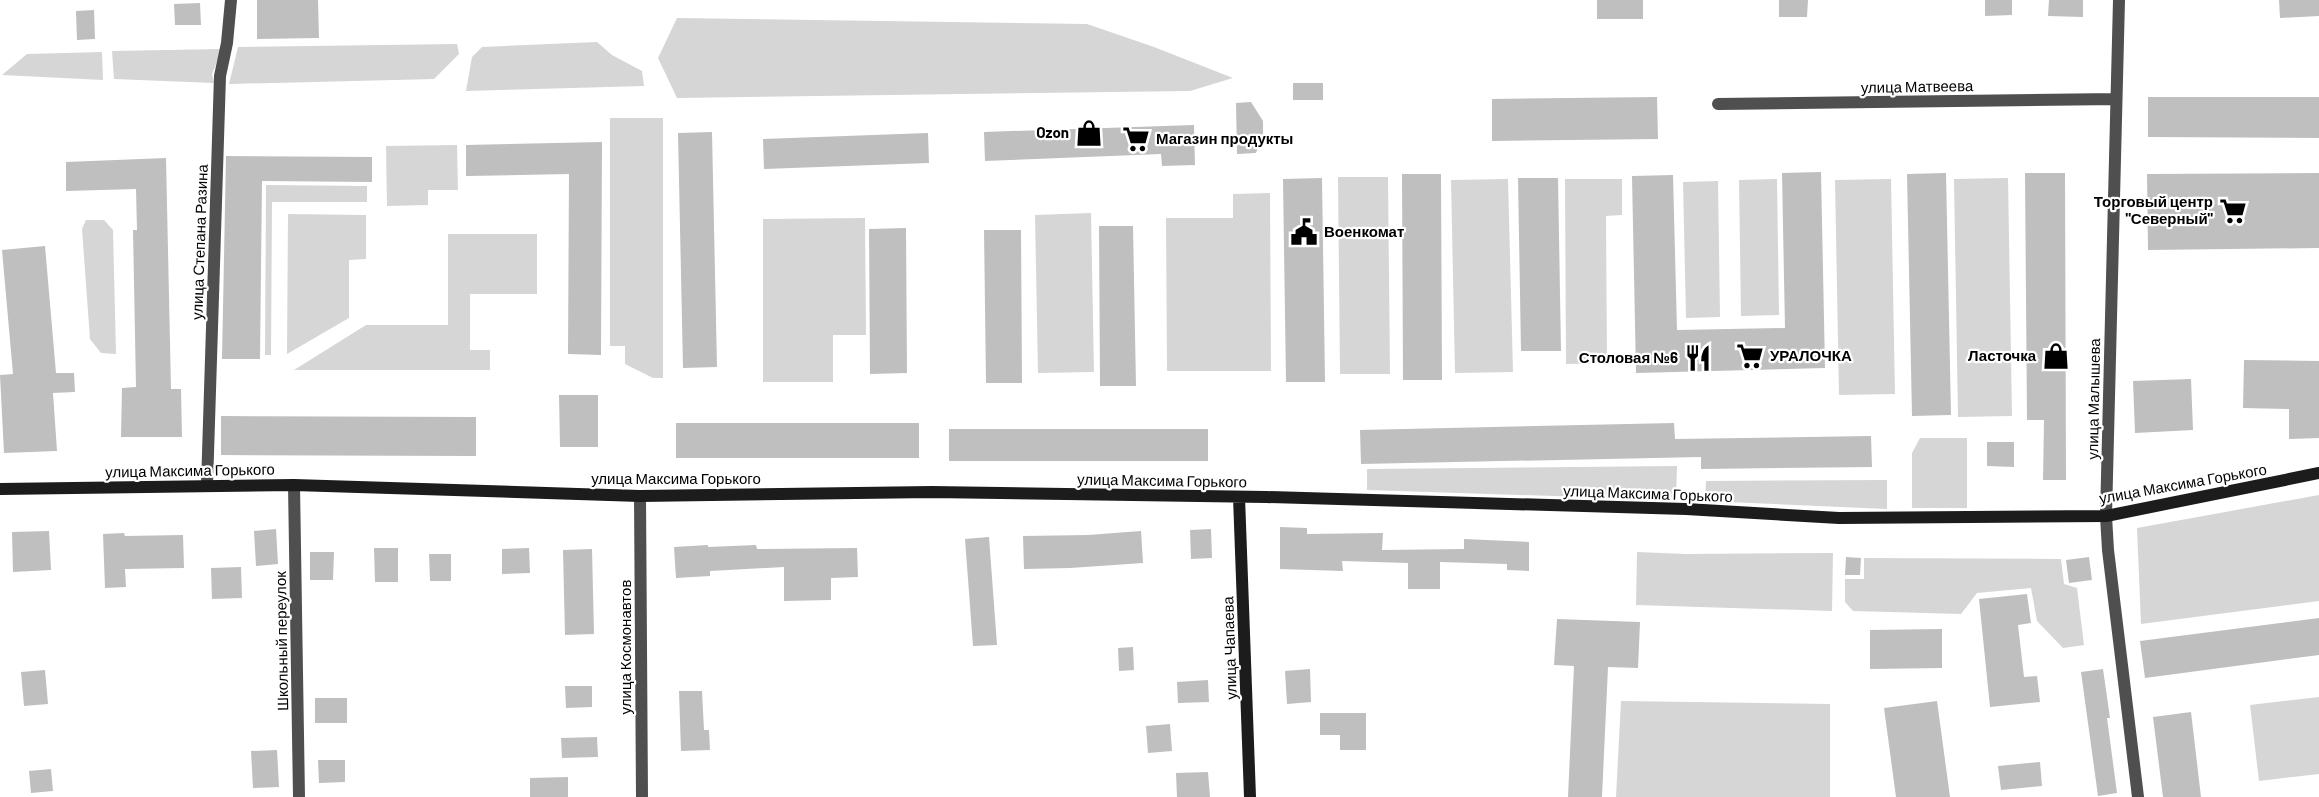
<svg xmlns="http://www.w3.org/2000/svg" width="2319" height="797" font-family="Barlow,sans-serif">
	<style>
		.green { fill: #d6d6d6 }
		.building { fill: #bfbfbf }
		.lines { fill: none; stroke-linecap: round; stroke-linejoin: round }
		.street { stroke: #4f4f4f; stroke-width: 12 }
		.secondary { stroke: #1c1c1c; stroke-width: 12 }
		.labels { text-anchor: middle; stroke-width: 4.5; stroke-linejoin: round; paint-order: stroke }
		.street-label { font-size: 15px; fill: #000; stroke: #fff }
		.poi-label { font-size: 15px; font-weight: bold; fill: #000; stroke: #fff; text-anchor: end }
	</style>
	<rect width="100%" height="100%" fill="#fff"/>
	<path class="green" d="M677,18L1087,24L1154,47L1233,78L1190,91L677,98L658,58Z
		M597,42L612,55L642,71L644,86L466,91L472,57L482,47Z
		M457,44L459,54L434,79L229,84L238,47Z
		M222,49L212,74L214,83L114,79L112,51Z
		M102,52L103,80L2,75L27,54Z
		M610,118H663V378H653L625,364V346H610Z
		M457,145L458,190H428V205L387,206L386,146Z
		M1338,177H1388L1390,374H1340Z
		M2008,178L2012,416L1958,417L1954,179Z
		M1508,179L1513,372L1455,373L1451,180Z
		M1565,179H1622V215L1606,216L1607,363L1566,364Z
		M1777,179L1779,315L1741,316L1739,180Z
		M1891,179L1895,394L1839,395L1835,180Z
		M1718,181L1720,317L1686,318L1683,182Z
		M266,185L367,186V202H272L271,355H265Z
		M1270,193L1271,371H1167L1166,218H1233V194Z
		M1091,213L1094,372L1038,373L1035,215Z
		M288,214L366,215V259L349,260V318L287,354Z
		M865,218L866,335H833V382H763V219Z
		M86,220H104L113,230L116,354L101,353L90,339L82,229Z
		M448,234H537V294H470V350H490V370H294L366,325H448Z
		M1920,438H1967V508H1912V453Z
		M1677,466L1676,500L1367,490V469Z
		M1887,480V509L1705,501L1706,481Z
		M2319,495V601L2141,624L2137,528Z
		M1637,552L1686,554L1833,553L1832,611L1636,605Z
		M1864,558L2061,559L2064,584L2077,588L2084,645L2063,648L2037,621L2031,588L1977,593L1961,614L1853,611L1845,602V579H1864Z
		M2319,697V774L2259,781L2250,705Z
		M1621,701L1830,704V797H1616Z"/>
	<path class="building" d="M257,0H318L319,38L257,39Z
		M1597,0H1643V19H1597Z
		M1779,0H1808L1807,17H1779Z
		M1985,0H2012V15L1985,16Z
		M2049,0H2083V17L2048,16Z
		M2279,0H2319V16L2280,18Z
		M200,3L201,25H175L174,4Z
		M94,10L95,39L77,40L76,11Z
		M1293,83H1323V100H1293Z
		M1657,97L1658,139L1492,141V99Z
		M2148,97H2319V138L2148,137Z
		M1251,102L1263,121V133L1256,153L1237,154L1236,103Z
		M1194,125L1195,165L1162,166L1161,154L985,161L984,132Z
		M712,132L717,367L683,368L678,133Z
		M928,133L929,163L764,169L763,139Z
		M602,142L601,355L568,354L569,174L466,176V145Z
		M226,156L372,157V182L262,181L260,359H222Z
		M166,158L171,389H181L182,437H121L122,388L136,387L133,230H137L136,189L66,191V162Z
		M1821,172L1825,368L1636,373L1632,176L1673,175L1677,330L1785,328L1782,173Z
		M1946,173L1951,415L1912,416L1907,174Z
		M2025,173H2065L2066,480H2043L2044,420H2027Z
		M2319,173V248L2148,250L2147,174Z
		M1402,174H1441L1442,380H1403Z
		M1322,178L1325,382H1286L1283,179Z
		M1518,178H1558L1561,351H1521Z
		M1099,226H1133L1136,386H1100Z
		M906,228L907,373L870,374L869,229Z
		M984,230H1021L1022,383H986Z
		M45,246L56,373H74L75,392L53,393L57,451L4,453L0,375L13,374L2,250Z
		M2244,360L2319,361V438L2289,439V409L2243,408Z
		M2191,379L2193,430L2135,433L2133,381Z
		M559,395H598V447H560Z
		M221,416L476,417V456L221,455Z
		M676,423H919V458H676Z
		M1674,423L1675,439L1871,436L1872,467L1701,469V457L1361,464L1360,430Z
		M949,429H1208V461H949Z
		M1987,442H2014V467L1987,466Z
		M1280,527L1307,528V534L1383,533L1382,550L1464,549V539L1529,542V571L1507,570V564L1440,562V589H1408V563L1342,561L1343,571L1280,569Z
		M276,529L278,564L256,566L254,531Z
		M1211,529L1212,558L1191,559L1190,530Z
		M49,531L51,570L13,572L12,532Z
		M1141,531L1143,563L1070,568L1024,569L1023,536L1088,535Z
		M124,533L125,536L183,535L184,568L125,569L126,587L105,588L103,534Z
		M989,537L997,645L973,646L965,539Z
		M708,545V547L756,545L757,549L857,548L858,577L831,578V600L784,601V567L710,571V576L676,578L674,547Z
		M374,548H398V582H375Z
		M529,548L530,573L502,574V549Z
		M592,549L594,634L565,635L563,550Z
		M310,552H334L333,580H310Z
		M429,554H451V581H430Z
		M1846,557L1861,558L1860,575H1845Z
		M2089,557L2092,580L2069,583L2066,560Z
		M241,567L242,598L212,599L211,568Z
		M2027,594L2031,623L2018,625L2024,677L2037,676L2040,702L1990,707L1979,599Z
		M2319,618V655L2145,678L2140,641Z
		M1557,619L1640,622L1638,668L1608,667L1602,797H1568L1574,666L1554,665Z
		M1942,629V668L1870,669V630Z
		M1133,647L1134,670L1119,671L1118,648Z
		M1310,669L1311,702L1287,704L1285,671Z
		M2103,669L2110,718H2107L2117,793L2098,796L2081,672Z
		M45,670L48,704L24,706L21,672Z
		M1208,680L1209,702L1178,703L1177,682Z
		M565,686H592V707L566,708Z
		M679,691H702L704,730H709L710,750L681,751Z
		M315,698H347V723H315Z
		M1937,701L1950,797H1896L1884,708Z
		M2191,712L2201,797H2163L2153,717Z
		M1320,713H1366V750H1340V735H1320Z
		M1170,724L1172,751L1148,753L1146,726Z
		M597,737L598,757L562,758L561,738Z
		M277,750L279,787L253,788L251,751Z
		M318,760H345V782L319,783Z
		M2040,762L2042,786L2001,790L1998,766Z
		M51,769L53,791L31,793L29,771Z
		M1208,772L1210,797H1177L1176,773Z
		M568,777V797H530V778Z"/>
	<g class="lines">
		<path class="street" d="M2119,0L2106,516L2108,550L2138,797
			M1718,104L2116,99
			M207,485L220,76L227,43L231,0
			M294,485L299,797
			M640,496L642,797"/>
		<path class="secondary" d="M0,489L294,485L640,496L932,492L1266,497L1686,509L1839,518L2106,516L2319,473
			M1239,497L1250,797"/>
	</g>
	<defs>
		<symbol id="shop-bare" viewBox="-9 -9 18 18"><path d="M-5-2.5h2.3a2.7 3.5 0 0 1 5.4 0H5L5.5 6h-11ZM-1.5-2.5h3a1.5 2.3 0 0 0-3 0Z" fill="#000" stroke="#fff" stroke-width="2.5" paint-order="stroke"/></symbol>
		<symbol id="supermarket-bare" viewBox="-9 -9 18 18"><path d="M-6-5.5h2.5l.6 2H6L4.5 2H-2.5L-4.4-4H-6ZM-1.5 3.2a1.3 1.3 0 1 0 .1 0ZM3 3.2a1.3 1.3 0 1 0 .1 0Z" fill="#000" stroke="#fff" stroke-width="2.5" paint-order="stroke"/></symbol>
		<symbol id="civic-bare" viewBox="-9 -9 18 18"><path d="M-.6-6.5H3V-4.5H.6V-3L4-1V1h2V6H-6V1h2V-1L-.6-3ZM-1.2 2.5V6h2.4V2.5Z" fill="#000" stroke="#fff" stroke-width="2.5" paint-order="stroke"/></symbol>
		<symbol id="restaurant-bare" viewBox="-9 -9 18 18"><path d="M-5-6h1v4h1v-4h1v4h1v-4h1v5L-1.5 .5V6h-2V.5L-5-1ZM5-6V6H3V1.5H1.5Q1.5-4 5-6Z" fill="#000" stroke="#fff" stroke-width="2.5" paint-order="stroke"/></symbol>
	</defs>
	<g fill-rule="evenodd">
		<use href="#shop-bare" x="1070" y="114" width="38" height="38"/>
		<use href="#supermarket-bare" x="1117" y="120" width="38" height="38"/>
		<use href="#supermarket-bare" x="2214" y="192" width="38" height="38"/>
		<use href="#civic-bare" x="1285" y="213" width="38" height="38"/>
		<use href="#supermarket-bare" x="1731" y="337" width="38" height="38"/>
		<use href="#shop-bare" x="2037" y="337" width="38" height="38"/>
		<use href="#restaurant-bare" x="1679" y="339" width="38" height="38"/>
	</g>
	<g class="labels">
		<g class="street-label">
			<text transform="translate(1917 87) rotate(-1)" y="5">улица Матвеева</text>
			<text transform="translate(200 242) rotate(-88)" y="5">улица Степана Разина</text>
			<text transform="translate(2094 399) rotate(-89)" y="5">улица Малышева</text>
			<text transform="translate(190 471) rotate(-1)" y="5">улица Максима Горького</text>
			<text x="676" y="484">улица Максима Горького</text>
			<text transform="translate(1162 481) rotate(1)" y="5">улица Максима Горького</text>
			<text transform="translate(2183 484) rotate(-10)" y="5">улица Максима Горького</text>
			<text transform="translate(1648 494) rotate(2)" y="5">улица Максима Горького</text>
			<text transform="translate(282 641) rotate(-91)" y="5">Школьный переулок</text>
			<text transform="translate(626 647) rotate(-90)" y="5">улица Космонавтов</text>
			<text transform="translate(1230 648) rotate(-92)" y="5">улица Чапаева</text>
		</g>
		<g class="poi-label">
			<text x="1069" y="138">Ozon</text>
			<text x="1156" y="144" text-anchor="start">Магазин продукты</text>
			<text x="2213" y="207">Торговый центр<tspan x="2213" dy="17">"Северный"</tspan></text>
			<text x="1324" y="237" text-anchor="start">Военкомат</text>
			<text x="1770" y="361" text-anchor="start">УРАЛОЧКА</text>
			<text x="2036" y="361">Ласточка</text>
			<text x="1678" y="363">Столовая №6</text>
		</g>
	</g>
</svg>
